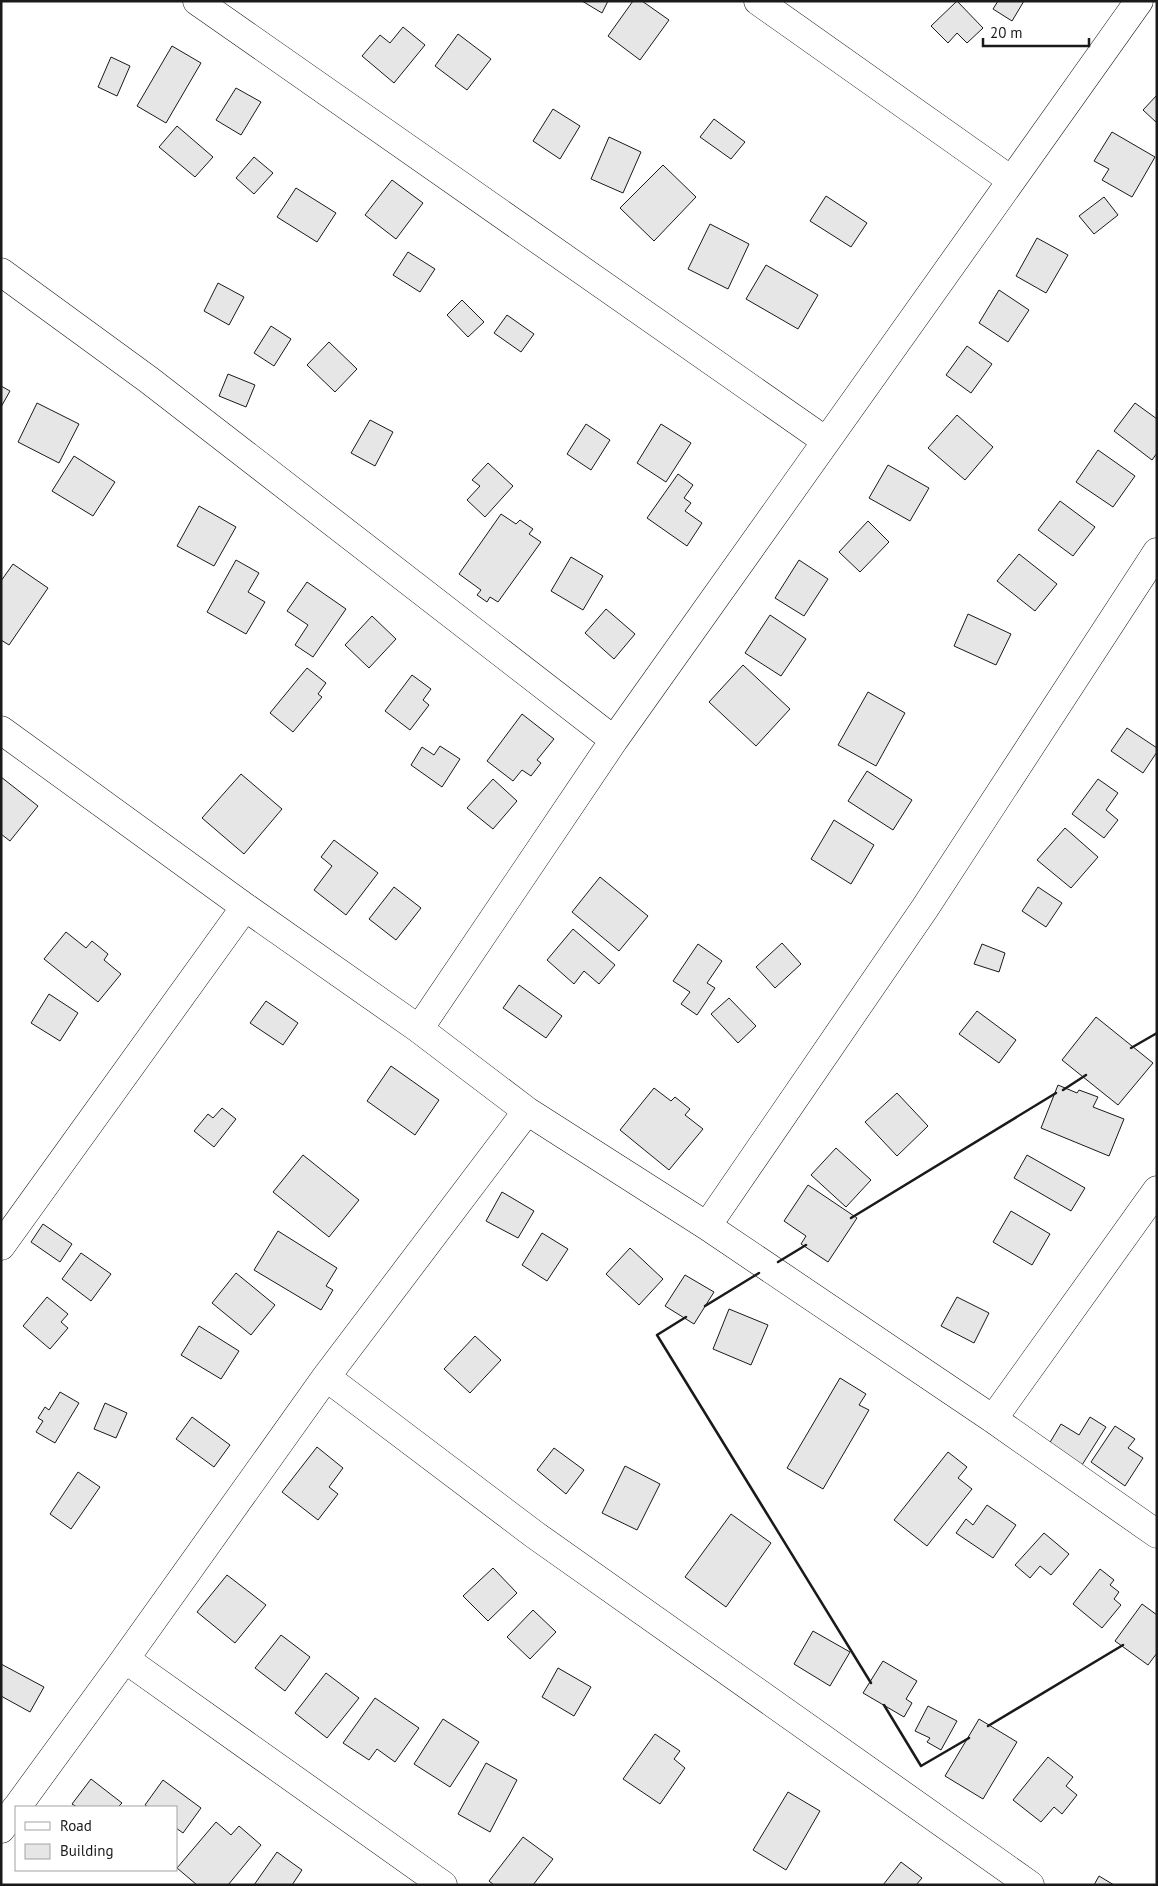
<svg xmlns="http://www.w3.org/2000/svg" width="1158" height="1886" font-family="'PT Sans',sans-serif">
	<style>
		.building { fill: #e6e6e6; stroke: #1a1a1a }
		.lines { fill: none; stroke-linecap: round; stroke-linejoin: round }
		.street-casing { stroke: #1a1a1a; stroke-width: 29 }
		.street { stroke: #fff; stroke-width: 28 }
		.wall { stroke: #1a1a1a; stroke-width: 2.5 }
	</style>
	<rect width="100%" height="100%" fill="#fff"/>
	<path class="building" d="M582,1H608L602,13Z
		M633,1H642L669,20L640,60L608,36Z
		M957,1L983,28L967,43L957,33L948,43L931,26Z
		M998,1H1024L1012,21L993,9Z
		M403,27L425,45L394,83L362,56L380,35L390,43Z
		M458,34L491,59L467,90L435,66Z
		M172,46L201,63L166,123L137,106Z
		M111,57L130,66L117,96L98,87Z
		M236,88L261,102L241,135L216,120Z
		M1157,95V123L1143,110Z
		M553,109L580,126L560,159L533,141Z
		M714,119L745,142L731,159L700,137Z
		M177,126L213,157L195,177L159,147Z
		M1112,132L1155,157L1132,197L1102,180L1109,169L1094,161Z
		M609,137L641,152L623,193L591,179Z
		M254,157L273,173L254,194L236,178Z
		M663,165L696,197L654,241L620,208Z
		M392,180L423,203L396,239L365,215Z
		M296,188L336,213L317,242L277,217Z
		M826,196L867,223L851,247L810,221Z
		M1104,197L1118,215L1094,234L1079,216Z
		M710,224L749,244L728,289L688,269Z
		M1037,238L1068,255L1046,293L1016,276Z
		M408,252L435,269L420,292L393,275Z
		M766,265L818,295L798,329L746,299Z
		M218,283L244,297L229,325L204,311Z
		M999,290L1029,310L1008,342L979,323Z
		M462,300L484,322L468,337L447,315Z
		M507,315L534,334L521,352L494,333Z
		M271,326L291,339L274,366L254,353Z
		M329,342L357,369L335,392L307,365Z
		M967,346L992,364L971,393L946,375Z
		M228,374L255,385L246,407L219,396Z
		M1,386L10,391L1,407Z
		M37,403L79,424L59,463L18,442Z
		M1135,403L1157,419V453L1152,460L1114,431Z
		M957,415L993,447L965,480L928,448Z
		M370,420L393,432L375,466L351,453Z
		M586,424L610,440L591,470L567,454Z
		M661,424L691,443L666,482L637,463Z
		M1098,450L1135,476L1113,507L1076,482Z
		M74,456L115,482L93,516L52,491Z
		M488,463L513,486L485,517L467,500L480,486L472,480Z
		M888,465L929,488L910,521L869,498Z
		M678,474L693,485L684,498L691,503L685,511L702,523L687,546L647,518Z
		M1060,501L1095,527L1073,556L1038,530Z
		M199,506L236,527L214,566L177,546Z
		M501,514L516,524L520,520L533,529L529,534L541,542L498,602L490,597L487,602L477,595L481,590L459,574Z
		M868,521L889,542L860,572L839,552Z
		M1019,554L1057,584L1035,611L997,581Z
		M571,557L603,576L583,610L551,591Z
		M236,560L259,573L248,592L265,602L246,634L207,612Z
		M799,560L828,579L804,616L775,598Z
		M13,564L48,588L9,645L1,640V581Z
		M307,582L346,609L313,657L295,645L308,625L287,611Z
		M606,609L635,634L614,659L585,633Z
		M968,614L1011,634L996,665L954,646Z
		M770,615L806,639L781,676L745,653Z
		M372,616L396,639L369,668L345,645Z
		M743,665L790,709L756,746L709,702Z
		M307,668L326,683L318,694L322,697L293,732L270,713Z
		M412,675L431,689L423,700L429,705L410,730L385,711Z
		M868,692L905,713L876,766L838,745Z
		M522,714L554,739L537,760L541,763L531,776L522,770L513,781L487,761Z
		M1127,728L1157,748V752L1143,773L1111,751Z
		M440,746L460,759L442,787L411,765L422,747L434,755Z
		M867,771L912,800L893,830L848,801Z
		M241,774L282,809L244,854L202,818Z
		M1,777L38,806L10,841L1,834Z
		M493,779L517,801L493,829L467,808Z
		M1098,779L1118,793L1106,810L1118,820L1104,838L1072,814Z
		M834,820L874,845L851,884L811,859Z
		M1065,828L1098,857L1071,888L1037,860Z
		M334,840L378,873L346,915L314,890L332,866L321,857Z
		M600,877L648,916L619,951L572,912Z
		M394,887L421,908L396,940L369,919Z
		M1038,887L1062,903L1046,927L1022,911Z
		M573,929L615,965L599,984L584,971L574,984L547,960Z
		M66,932L86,948L92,941L108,954L104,960L121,974L98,1002L44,959Z
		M782,943L801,964L775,988L756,967Z
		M698,944L722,961L707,983L715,988L697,1015L681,1004L690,992L673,981Z
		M982,944L1005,953L999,972L974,964Z
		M519,985L562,1016L546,1038L503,1008Z
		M49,994L78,1013L60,1041L31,1023Z
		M729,998L756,1026L738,1043L711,1014Z
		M266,1001L298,1023L283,1045L250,1023Z
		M977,1011L1016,1040L999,1063L959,1034Z
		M1096,1017L1153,1063L1118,1105L1062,1060Z
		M391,1066L439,1100L415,1135L367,1101Z
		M1058,1085L1077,1093L1079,1090L1098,1097L1093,1107L1124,1119L1109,1156L1041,1128Z
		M654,1088L671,1101L675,1097L690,1109L685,1115L703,1129L669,1170L620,1130Z
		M897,1093L928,1126L897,1156L865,1122Z
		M222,1108L236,1119L214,1147L194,1131L208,1114L213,1118Z
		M836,1148L871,1180L846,1207L811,1175Z
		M303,1155L359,1200L329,1237L273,1192Z
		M1027,1155L1085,1188L1071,1211L1014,1178Z
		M808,1185L857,1218L828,1262L801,1244L806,1236L784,1221Z
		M502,1192L534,1211L518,1238L486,1221Z
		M1011,1211L1050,1234L1032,1265L993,1242Z
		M43,1224L72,1244L60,1262L31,1242Z
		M278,1231L337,1268L326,1286L333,1290L321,1310L254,1270Z
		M542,1233L568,1249L547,1281L522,1265Z
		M630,1248L663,1279L639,1305L606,1274Z
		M81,1253L111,1274L91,1301L62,1279Z
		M236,1273L275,1305L251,1335L212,1303Z
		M685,1275L714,1292L694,1324L665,1306Z
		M47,1297L68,1314L61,1322L68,1328L50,1349L23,1326Z
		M957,1297L989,1313L974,1343L941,1326Z
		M729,1309L768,1325L751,1365L713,1349Z
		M199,1326L239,1351L221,1379L181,1355Z
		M475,1336L501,1360L470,1393L444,1369Z
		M840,1378L866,1394L859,1405L869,1410L823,1489L787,1468Z
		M60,1392L79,1403L55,1443L36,1432L43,1421L38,1418L45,1407L49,1410Z
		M105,1403L127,1413L116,1438L94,1429Z
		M192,1417L230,1445L214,1467L176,1439Z
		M1090,1417L1106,1427L1082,1465L1049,1444L1061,1424L1079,1435Z
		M1115,1426L1135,1439L1128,1448L1143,1458L1125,1486L1091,1462Z
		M317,1447L343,1468L329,1487L338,1494L318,1520L282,1492Z
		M554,1448L584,1470L566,1494L537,1470Z
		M948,1452L967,1467L958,1478L972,1489L927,1546L894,1520Z
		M625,1466L660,1484L637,1530L602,1513Z
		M78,1472L100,1487L71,1529L50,1514Z
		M987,1505L1016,1525L993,1558L956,1533L966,1519L973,1525Z
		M731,1514L771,1543L726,1607L685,1577Z
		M1044,1533L1069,1554L1051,1575L1040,1566L1030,1578L1015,1565Z
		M493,1568L517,1593L488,1621L463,1596Z
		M1100,1569L1114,1580L1110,1585L1119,1592L1114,1599L1121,1605L1102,1628L1073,1604Z
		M227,1575L266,1605L235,1643L197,1612Z
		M1142,1604L1157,1615V1653L1148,1665L1115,1641Z
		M533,1610L556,1632L530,1659L507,1637Z
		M813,1631L850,1652L830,1686L794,1664Z
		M281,1635L310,1657L285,1691L255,1668Z
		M883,1661L917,1681L906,1699L912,1703L904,1717L863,1693Z
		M1,1664L44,1687L30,1712L1,1696Z
		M558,1668L591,1687L574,1716L542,1697Z
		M326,1673L359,1698L327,1738L295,1713Z
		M375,1698L419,1728L395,1762L377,1749L369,1760L343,1743Z
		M928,1706L957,1721L941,1750L927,1742L930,1738L915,1731Z
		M443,1719L479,1742L450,1787L414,1764Z
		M979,1719L1017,1742L983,1799L945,1776Z
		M655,1734L680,1751L674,1759L685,1768L660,1804L623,1779Z
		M1048,1757L1073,1777L1066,1786L1077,1795L1062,1814L1054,1807L1041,1822L1013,1800Z
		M486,1763L517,1780L490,1832L458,1814Z
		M91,1779L122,1803L118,1807H77L72,1804Z
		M163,1780L201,1808L183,1833L176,1828V1807H148L145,1805Z
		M788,1792L820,1811L786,1870L753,1850Z
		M216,1822L231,1835L239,1826L261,1845L228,1885H197L177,1868Z
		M523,1837L553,1859L533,1885H494L489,1881Z
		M277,1852L302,1870L292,1885H254Z
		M901,1862L922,1878L916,1885H883Z
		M1099,1876L1114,1885H1094Z"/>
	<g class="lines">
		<defs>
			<path id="street" d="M197,1L826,441
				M758,1L1011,180
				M1,272L149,380L614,740
				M1,730L245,907L419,1029L527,1111
				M419,1029L614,740L1139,1
				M707,1226L925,908L1157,552
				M1,1246L245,907
				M326,1377L535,1535L1030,1885
				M993,1419L1157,1190
				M125,1659L326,1377L527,1111L707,1226L993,1419L1157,1534
				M17,1807L125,1659L443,1885
				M1,1829L16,1808"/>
		</defs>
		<use href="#street" class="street-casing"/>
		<use href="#street" class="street"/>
		<path class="wall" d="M1131,1048L1157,1033
			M1063,1090L1086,1075
			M851,1218L1056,1093
			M778,1262L806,1245
			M705,1306L759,1273
			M686,1317L657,1335L871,1683
			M884,1705L921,1766L969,1738
			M988,1726L1123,1645"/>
	</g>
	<rect width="1158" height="1886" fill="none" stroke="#1a1a1a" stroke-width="5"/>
	<rect x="15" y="1806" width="162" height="65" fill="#ffffff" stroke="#a3a3a3"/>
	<rect x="25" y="1822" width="25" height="8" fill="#ffffff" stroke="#a3a3a3"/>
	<text x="60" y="1831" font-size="15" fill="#1a1a1a">Road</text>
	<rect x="25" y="1844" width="25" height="15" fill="#e6e6e6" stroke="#a3a3a3"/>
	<text x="60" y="1856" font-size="15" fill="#1a1a1a">Building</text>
	<path d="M983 38v8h106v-8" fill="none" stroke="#1a1a1a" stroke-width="2.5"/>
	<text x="990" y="38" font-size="15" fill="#1a1a1a" stroke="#ffffff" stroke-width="4" paint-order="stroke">20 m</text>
</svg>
